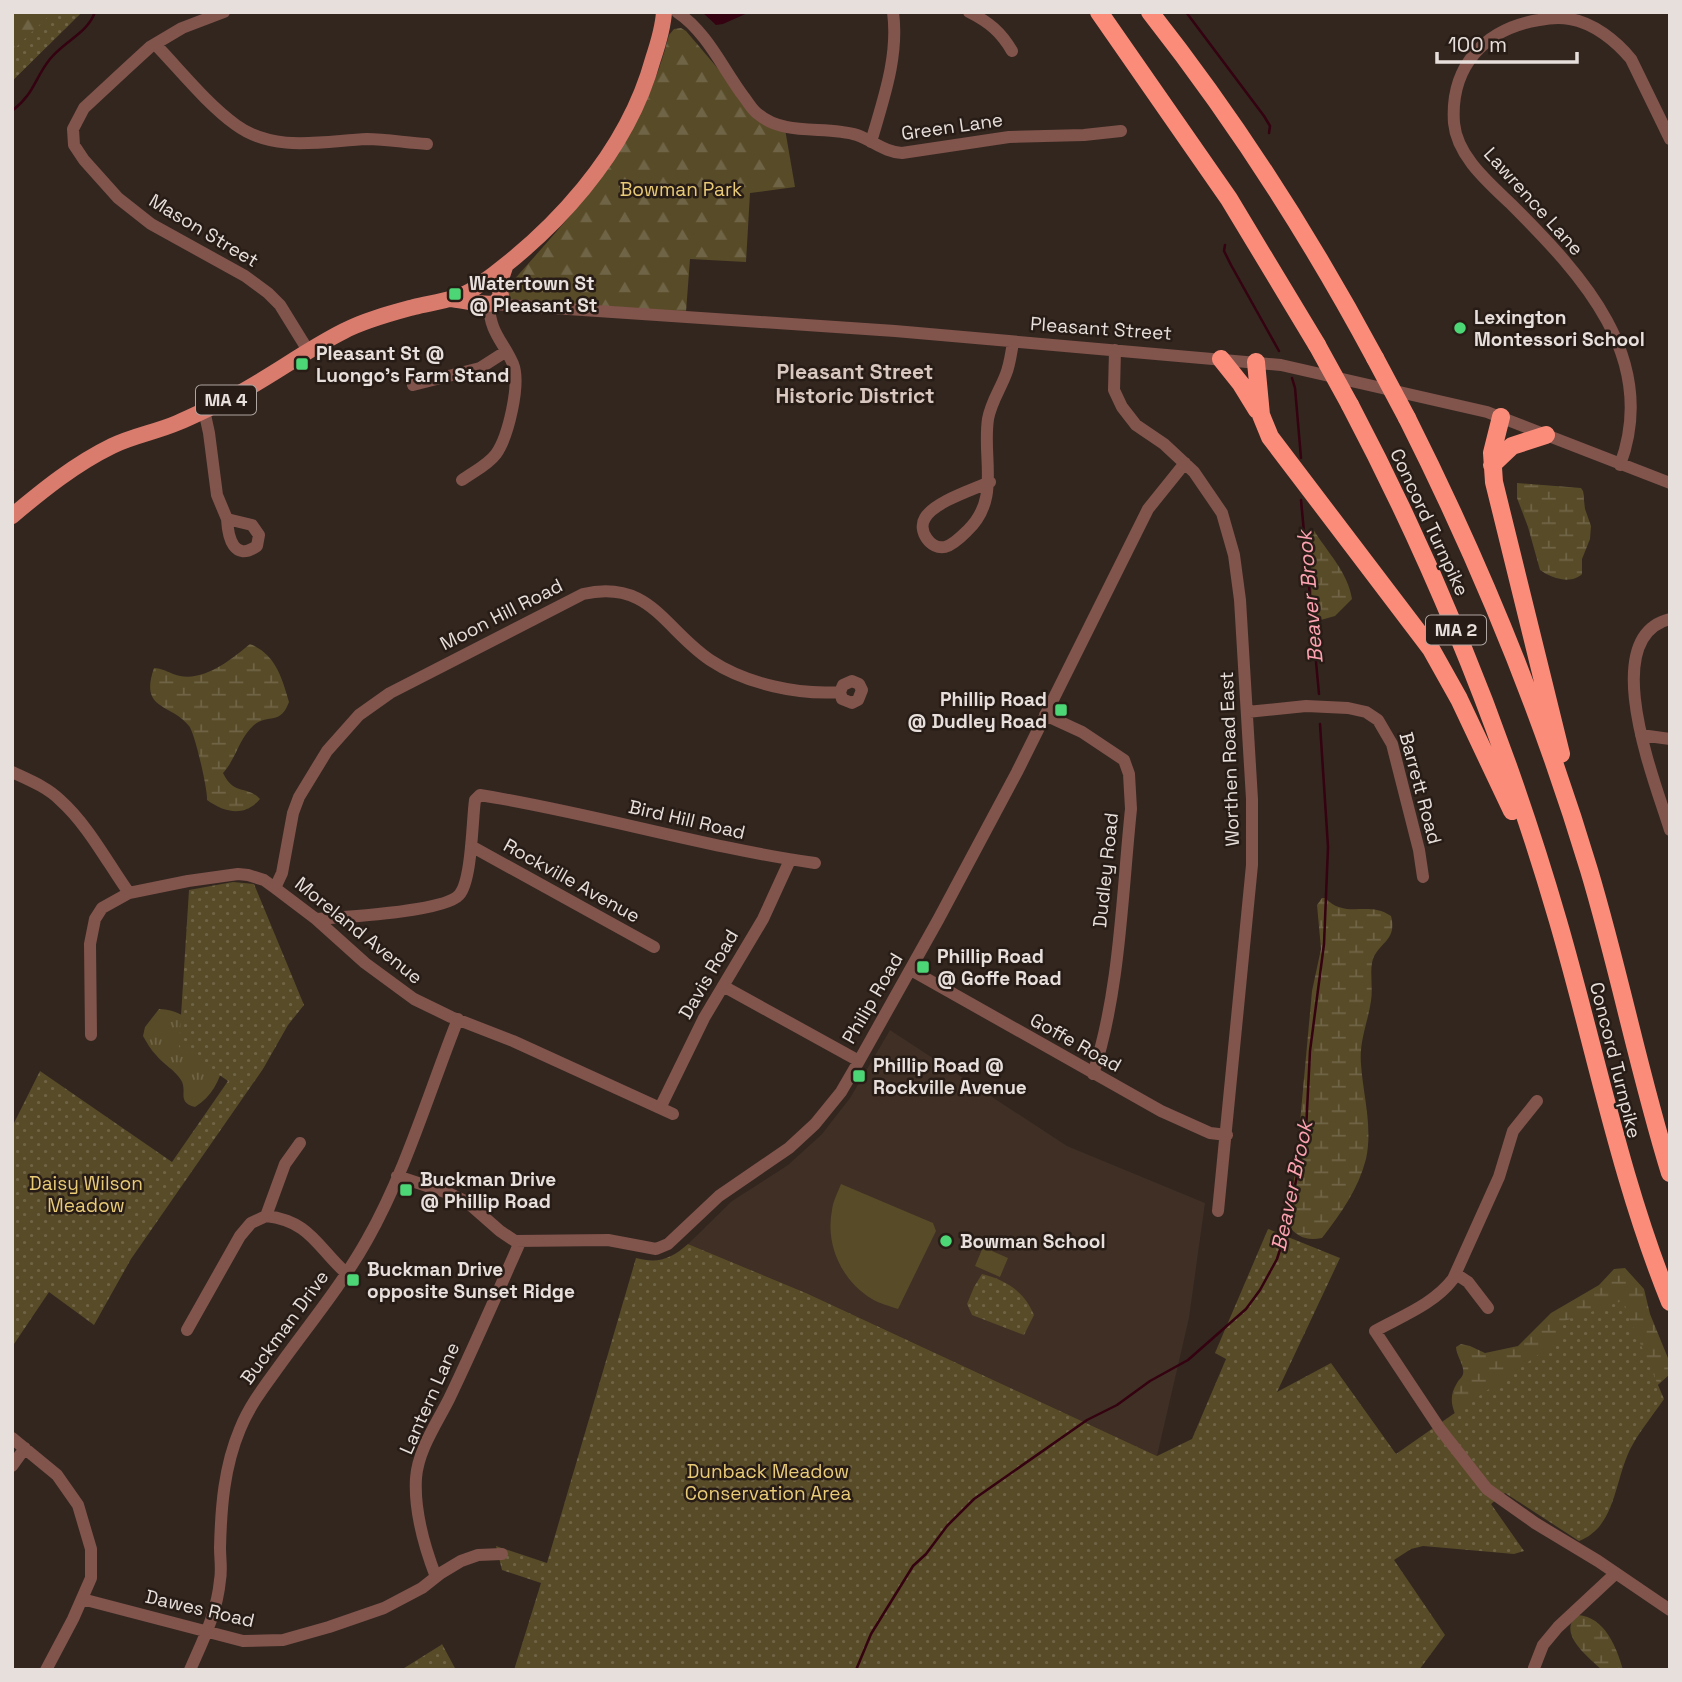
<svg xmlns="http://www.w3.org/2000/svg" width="1682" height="1682" font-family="'Space Grotesk',sans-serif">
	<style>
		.built { fill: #3f2f25 }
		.grass { fill: url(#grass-tufts) }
		.forest { fill: url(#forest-firs) }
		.wetland { fill: url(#wetland-marsh) }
		.park { fill: url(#park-dots) }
		.pitch { fill: #584b28 }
		.water { fill: url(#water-waves) }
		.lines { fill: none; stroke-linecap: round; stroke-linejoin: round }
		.stream { stroke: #340210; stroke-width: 2.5 }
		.minor { stroke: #81544c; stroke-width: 12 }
		.major { stroke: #d97c6e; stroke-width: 16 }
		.highway { stroke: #fc8c7a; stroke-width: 18 }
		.highway-bridge { stroke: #fc8c7a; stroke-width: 18 }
		.poi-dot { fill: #4dd676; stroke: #281c16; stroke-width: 2.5 }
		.labels { text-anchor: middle; stroke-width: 5; stroke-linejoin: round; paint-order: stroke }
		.shield { fill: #281c16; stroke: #aea4a0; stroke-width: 2 }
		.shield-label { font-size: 18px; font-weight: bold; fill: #e7dfdb }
		.street-label { font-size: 19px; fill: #e7dfdb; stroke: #281c16 }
		.park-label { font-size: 19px; fill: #e9cb77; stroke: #281c16 }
		.poi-label { font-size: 19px; font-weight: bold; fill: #e7dfdb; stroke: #281c16; text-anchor: start }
		.neighbourhood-label { font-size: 21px; font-weight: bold; fill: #d8c8c0; stroke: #281c16 }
		.water-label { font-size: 21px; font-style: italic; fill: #fda2b0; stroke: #281c16 }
	</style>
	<defs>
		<pattern id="grass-tufts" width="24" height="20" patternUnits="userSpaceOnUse" patternTransform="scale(1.75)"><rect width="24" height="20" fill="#584b28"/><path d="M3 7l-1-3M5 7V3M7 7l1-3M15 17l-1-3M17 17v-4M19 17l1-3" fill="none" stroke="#706447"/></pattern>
		<pattern id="forest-firs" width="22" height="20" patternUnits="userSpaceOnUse" patternTransform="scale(1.75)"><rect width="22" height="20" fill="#584b28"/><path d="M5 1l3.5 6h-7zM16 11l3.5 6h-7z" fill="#706447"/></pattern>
		<pattern id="wetland-marsh" width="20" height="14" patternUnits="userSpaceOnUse" patternTransform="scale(1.75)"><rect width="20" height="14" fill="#584b28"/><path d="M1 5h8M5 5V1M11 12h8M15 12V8" fill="none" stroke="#706447"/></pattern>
		<pattern id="park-dots" width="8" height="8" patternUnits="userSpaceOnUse" patternTransform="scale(1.75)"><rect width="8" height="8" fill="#584b28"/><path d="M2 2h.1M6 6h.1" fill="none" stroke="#706447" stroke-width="1.8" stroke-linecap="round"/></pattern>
		<pattern id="water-waves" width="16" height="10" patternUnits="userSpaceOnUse" patternTransform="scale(1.75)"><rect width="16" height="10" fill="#340210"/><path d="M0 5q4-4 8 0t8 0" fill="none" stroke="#512632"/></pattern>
	</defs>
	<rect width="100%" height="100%" fill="#32261f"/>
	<path class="built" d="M890,1030L1067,1146L1205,1203L1189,1318L1157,1456L806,1293L688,1244L732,1201L788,1165L822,1134L850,1098Z"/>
	<path class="grass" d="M159,1009C191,1009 207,1040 224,1063C219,1082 212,1096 195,1107C176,1102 188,1091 181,1080C175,1070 163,1064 156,1055C151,1050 147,1043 143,1036L145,1027Z"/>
	<path class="forest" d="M12,12H82L12,81Z
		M681,28L686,31L765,124L785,129L795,187L750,193L746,262L690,259L686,312L508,299L505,290C579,205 640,148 669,35L674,29Z"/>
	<path class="wetland" d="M1517,483L1581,488L1583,491L1585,509L1591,526L1590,539L1582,559V574C1571,585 1551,578 1540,570L1528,527L1517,498Z
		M1310,529H1313C1327,552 1348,572 1352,599L1335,616L1317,621L1312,617Z
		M250,644C275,654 282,677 289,702C280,726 269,713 254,725C239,738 236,759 223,773C234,796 247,785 260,799C245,817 225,813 207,800C208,791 195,733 189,726C171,703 139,711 154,668C167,669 169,674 180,676C205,681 232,659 250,644Z
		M1322,898H1325C1347,920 1367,900 1391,916C1398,942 1376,943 1372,963C1370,974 1373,988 1371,1001C1368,1022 1359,1041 1361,1064C1363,1095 1373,1127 1366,1159C1358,1190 1341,1213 1322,1238C1306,1241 1297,1237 1287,1224L1296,1166L1312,991L1321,949L1317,905Z
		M1625,1268L1644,1289L1650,1314L1670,1363L1669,1375L1612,1426H1461C1453,1411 1447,1399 1457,1383C1459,1379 1462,1378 1463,1374C1465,1365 1456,1356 1456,1347L1461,1344L1470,1346L1485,1353L1518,1346L1551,1313L1599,1285L1614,1269Z
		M1578,1615C1605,1617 1617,1648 1623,1670L1601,1669C1587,1656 1556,1632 1578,1615Z"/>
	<path class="park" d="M53,12H82L12,81V51Z
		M233,882L254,884L304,1005L288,1025L263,1069L131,1259L94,1325L49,1292L12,1347V1127L40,1071L172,1162L228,1081L179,1047L189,890Z
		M1268,1229L1340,1258L1277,1392L1331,1363L1396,1454L1565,1336L1556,1324L1622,1301L1664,1399C1654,1414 1642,1428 1633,1444C1614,1476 1618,1526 1579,1541L1505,1493L1491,1504L1524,1551L1514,1554L1423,1546L1411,1549L1394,1560L1445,1635L1419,1670H514L541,1583L502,1570L496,1546L547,1563L636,1258C658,1264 671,1259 688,1244L806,1293L1157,1456L1192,1439L1226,1359L1215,1353Z
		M982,1274C1006,1280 1024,1291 1034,1315L1024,1335L972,1315L967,1304L974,1287Z
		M442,1644L456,1670H401L441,1645Z"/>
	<path class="pitch" d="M841,1184L933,1223L936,1231L898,1309C890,1306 880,1304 872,1299C842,1281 825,1245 832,1210C833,1201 838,1192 841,1184Z
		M983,1247L1008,1258L1000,1277L975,1266Z"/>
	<path class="water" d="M702,12H750L723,24L716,25Z"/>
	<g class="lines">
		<path class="stream" d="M1186,12L1264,116L1270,126L1269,133
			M12,111C35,93 34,79 50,59C64,41 87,34 95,12
			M1225,245L1224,251L1231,265L1279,351
			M1292,378L1295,388L1301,458
			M12,469L13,470
			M1301,500L1319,694
			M856,1670L871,1634L913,1566L926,1554L947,1526L974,1499L1087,1420L1117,1405L1150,1381L1188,1360L1246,1309L1260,1290L1277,1259L1286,1231L1306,1130L1310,1051L1324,944L1328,847L1320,724"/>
		<path class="minor" d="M224,12L182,28L150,47L126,69L84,108L73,129L74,145L84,160L118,198L151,224L245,276L268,293L280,305L309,352
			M677,12C707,32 723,69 744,97C748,102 752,110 758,114C785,137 826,125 857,135C874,141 884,152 902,153L1009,137L1084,135L1121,131
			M969,12C989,22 1001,32 1012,51
			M155,44C181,71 206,103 236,125C274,153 323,141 367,139C387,139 407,143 427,144
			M871,142C883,100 899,57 893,12
			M492,304L895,331L1281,365L1487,412L1670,483
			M1115,350L1114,390L1122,407L1136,425L1164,444L1194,472L1222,513L1234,555L1240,600L1252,799V865L1218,1211
			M413,385L480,368L505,352
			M204,410L209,433L217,495L227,519L252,525L259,535L257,546C234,562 228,538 227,519
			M1620,465C1660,358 1582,275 1511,204C1488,182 1457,156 1454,123C1450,67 1484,29 1539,20C1549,18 1560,17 1570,19C1594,23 1616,41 1631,59L1670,139
			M462,480C473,472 488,465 496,454C508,437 521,384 513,364C503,341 490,333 489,305
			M990,482C972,490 934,502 925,518C917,531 931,550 945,547C953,545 961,537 967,531C1001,499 982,459 988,419C991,402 1000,390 1006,374C1010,364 1011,353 1013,343
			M1670,619C1596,637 1656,784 1670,830
			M1247,712L1306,706L1348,708L1366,712L1378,720L1392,744L1419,850L1423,877
			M1045,715L1082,732L1124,760L1129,774L1131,809C1122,894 1120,992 1093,1074
			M1641,735L1670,739
			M12,772C29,780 47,787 60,800C88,825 107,862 129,893
			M471,846L654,947
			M275,888L282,873L293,813L299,797L327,751L359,715L390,693L583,594C650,579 664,629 710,660C746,684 798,695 840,692L842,699L852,703L858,700L862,690L859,684L852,681L843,685L840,692
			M316,919C343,917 444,912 459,895C472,881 472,821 475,800L480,795C593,813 702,847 815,863
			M911,970L1161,1111L1210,1133L1227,1135
			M723,986L859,1061
			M91,1035L90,944L95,919L102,908L129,893L188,881L238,874L248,875L264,880L275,888L316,919L365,963L414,999L451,1017L513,1041L673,1114
			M1537,1101L1513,1131L1499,1177L1453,1279C1434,1304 1402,1316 1375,1331L1440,1429L1487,1489L1535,1523L1598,1561L1670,1610
			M660,1108L704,1018L763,919L790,860
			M300,1143L285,1164L266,1216C310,1221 317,1247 346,1273
			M397,1176L448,1193L467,1202L500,1231L515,1241L608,1240L656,1249L668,1244L719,1196L789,1148L815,1124L841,1092L859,1061L938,920L1017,772L1148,509L1185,463
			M1456,1274L1468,1282L1488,1308
			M187,1330L240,1236L251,1223L266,1216
			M12,1438L57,1475L78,1505L91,1549V1578L73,1619L46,1670
			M12,1466L25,1448
			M436,1577C424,1546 414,1511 416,1478C418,1450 437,1423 449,1399C474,1347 497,1294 520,1242
			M82,1599L243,1641L283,1640L329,1627L384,1608L422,1588L441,1573L461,1561L478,1555L502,1554
			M1534,1668L1543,1645L1558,1627L1616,1573
			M190,1670C203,1640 217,1613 220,1580C222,1569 220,1559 220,1548C221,1507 224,1467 240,1429C250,1404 267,1383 282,1362C311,1322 343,1283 367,1240C406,1171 429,1092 458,1019"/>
		<path class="major" d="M450,299C462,300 486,306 495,303L501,296L499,285L505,267
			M12,516C43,490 75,464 112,446C132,436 156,432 177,423C196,415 216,405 234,396C272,376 306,350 344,331C365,320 392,313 414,307C434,302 458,300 475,288C553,233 627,154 653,59C658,44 663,28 664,12"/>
		<path class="highway" d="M1099,12L1229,199L1317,345
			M1150,12C1235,120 1310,237 1375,358
			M1221,359L1241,384L1257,410
			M1256,362L1261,415L1270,437L1431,649L1459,699L1512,811
			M1350,405C1437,570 1506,742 1558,921C1595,1048 1620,1179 1670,1302
			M1501,417L1492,453L1494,482L1561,754
			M1407,418C1480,563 1542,714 1589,870C1619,970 1639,1073 1670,1173
			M1492,465L1512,446L1546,435"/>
		<path class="highway-bridge" d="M1317,345L1350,405
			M1375,358L1407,418"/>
	</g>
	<g class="poi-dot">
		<rect x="448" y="287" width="14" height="14" rx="3.5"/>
		<circle cx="1460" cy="328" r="7"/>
		<rect x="295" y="357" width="14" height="14" rx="3.5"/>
		<rect x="1054" y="703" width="14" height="14" rx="3.5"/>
		<rect x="916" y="960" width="14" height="14" rx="3.5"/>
		<rect x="852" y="1069" width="14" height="14" rx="3.5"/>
		<rect x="399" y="1183" width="14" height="14" rx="3.5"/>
		<circle cx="946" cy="1241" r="7"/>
		<rect x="346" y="1273" width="14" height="14" rx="3.5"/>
	</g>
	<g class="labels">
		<g class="shield">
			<rect x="196" y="385.5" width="60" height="29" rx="5"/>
			<rect x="1426" y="615.5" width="60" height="29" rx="5"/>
		</g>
		<g class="shield-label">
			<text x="226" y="406">MA 4</text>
			<text x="1456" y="636">MA 2</text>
		</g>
		<g class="street-label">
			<text transform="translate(952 126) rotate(-8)" y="7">Green Lane</text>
			<text transform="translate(1534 201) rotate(48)" y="7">Lawrence Lane</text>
			<text transform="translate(204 230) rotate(31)" y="7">Mason Street</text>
			<text transform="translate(1101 328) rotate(4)" y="7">Pleasant Street</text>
			<text transform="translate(1430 522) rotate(65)" y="7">Concord Turnpike</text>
			<text transform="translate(501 614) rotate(-27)" y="7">Moon Hill Road</text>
			<text transform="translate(1229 759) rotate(-92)" y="7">Worthen Road East</text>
			<text transform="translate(1421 788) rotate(75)" y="7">Barrett Road</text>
			<text transform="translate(687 819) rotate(13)" y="7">Bird Hill Road</text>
			<text transform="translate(1105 870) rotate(-84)" y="7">Dudley Road</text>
			<text transform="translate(572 880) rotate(29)" y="7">Rockville Avenue</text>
			<text transform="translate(359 930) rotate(39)" y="7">Moreland Avenue</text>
			<text transform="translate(708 974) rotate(-60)" y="7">Davis Road</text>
			<text transform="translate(872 998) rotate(-60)" y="7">Philip Road</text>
			<text transform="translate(1076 1042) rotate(29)" y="7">Goffe Road</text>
			<text transform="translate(1616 1060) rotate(76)" y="7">Concord Turnpike</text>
			<text transform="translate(284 1327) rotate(-54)" y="7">Buckman Drive</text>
			<text transform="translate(429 1398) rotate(-66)" y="7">Lantern Lane</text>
			<text transform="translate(200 1608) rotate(13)" y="7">Dawes Road</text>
		</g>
		<g class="park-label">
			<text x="681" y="196">Bowman Park</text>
			<text x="86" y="1190">Daisy Wilson<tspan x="86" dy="22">Meadow</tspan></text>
			<text x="768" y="1478">Dunback Meadow<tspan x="768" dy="22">Conservation Area</tspan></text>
		</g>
		<g class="poi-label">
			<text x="469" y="290">Watertown St<tspan x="469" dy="22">@ Pleasant St</tspan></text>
			<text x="1474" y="324">Lexington<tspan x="1474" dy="22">Montessori School</tspan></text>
			<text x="316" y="360">Pleasant St @<tspan x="316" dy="22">Luongo's Farm Stand</tspan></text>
			<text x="1047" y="706" text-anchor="end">Phillip Road<tspan x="1047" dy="22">@ Dudley Road</tspan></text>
			<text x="937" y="963">Phillip Road<tspan x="937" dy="22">@ Goffe Road</tspan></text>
			<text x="873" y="1072">Phillip Road @<tspan x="873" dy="22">Rockville Avenue</tspan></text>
			<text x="420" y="1186">Buckman Drive<tspan x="420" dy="22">@ Phillip Road</tspan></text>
			<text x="960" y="1248">Bowman School</text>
			<text x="367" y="1276">Buckman Drive<tspan x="367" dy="22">opposite Sunset Ridge</tspan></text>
		</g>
		<g class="neighbourhood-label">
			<text x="855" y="379">Pleasant Street<tspan x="855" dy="24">Historic District</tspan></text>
		</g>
		<g class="water-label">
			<text transform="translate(1310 597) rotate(-95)" y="7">Beaver Brook</text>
			<text transform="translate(1292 1186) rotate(-78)" y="7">Beaver Brook</text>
		</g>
	</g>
	<rect width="1682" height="1682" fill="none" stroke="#e7dfdb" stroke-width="28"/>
	<path d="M1437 52v10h140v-10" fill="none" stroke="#e7dfdb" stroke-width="3.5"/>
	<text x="1448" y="52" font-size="21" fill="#e7dfdb" stroke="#281c16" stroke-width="5" paint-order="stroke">100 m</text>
</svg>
